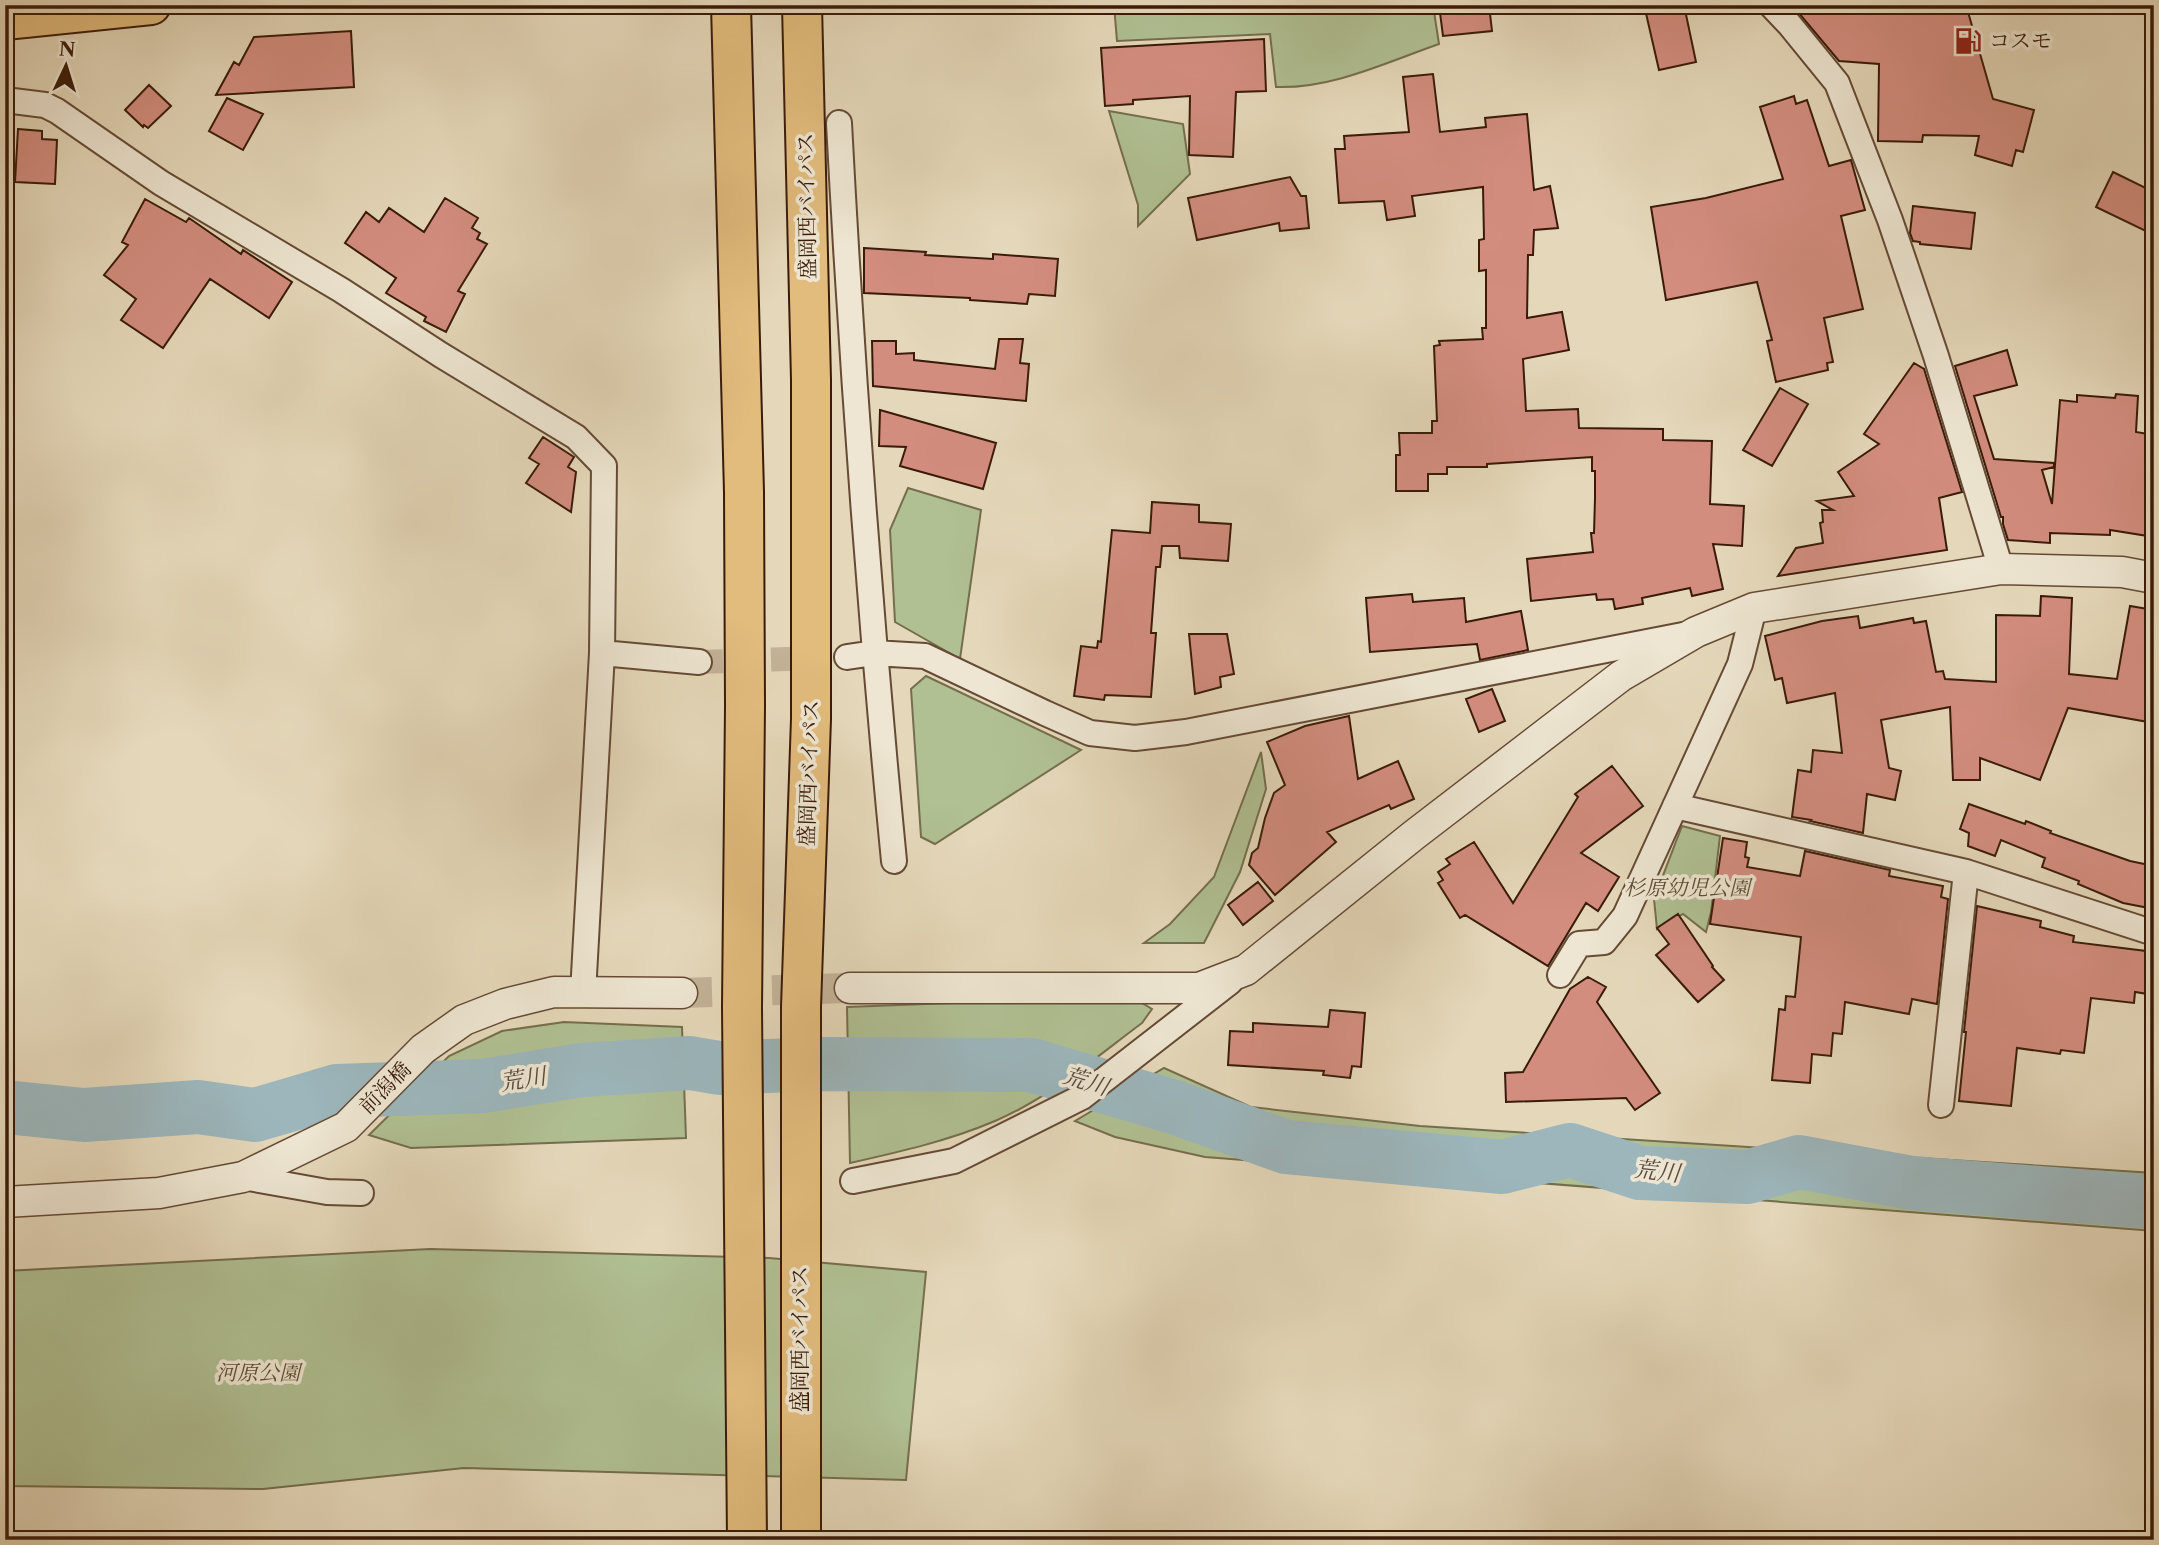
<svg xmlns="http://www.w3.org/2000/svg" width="2159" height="1545" font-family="'Libre Caslon Text','Noto Serif JP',serif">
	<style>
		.green { fill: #b0c093; stroke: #756e4e; stroke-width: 2 }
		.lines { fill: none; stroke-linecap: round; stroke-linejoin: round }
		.river { stroke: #9cb6bc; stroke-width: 54 }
		.building { fill: #d38d7f; stroke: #3a1b09; stroke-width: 2 }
		.minor-tunnel { stroke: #c3b297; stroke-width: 24; stroke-dasharray: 24 12; stroke-linecap: butt }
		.tertiary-tunnel { stroke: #c3b297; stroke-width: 30; stroke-dasharray: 30 15; stroke-linecap: butt }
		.minor-casing { stroke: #654a35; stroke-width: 28 }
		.tertiary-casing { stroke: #654a35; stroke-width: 33 }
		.trunk-casing { stroke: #3a1b09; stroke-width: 42 }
		.minor { stroke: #eee6d2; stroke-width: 24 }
		.tertiary { stroke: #eee6d2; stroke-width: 30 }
		.trunk { stroke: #e2bc7d; stroke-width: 38 }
		.labels { text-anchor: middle; stroke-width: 7; stroke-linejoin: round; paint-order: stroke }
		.poi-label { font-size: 21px; fill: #3a1b09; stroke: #eee6d2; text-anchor: start }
		.street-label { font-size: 21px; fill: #3a1b09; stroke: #eee6d2 }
		.park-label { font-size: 21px; font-style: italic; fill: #5d4d32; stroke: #eee6d2 }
		.water-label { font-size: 23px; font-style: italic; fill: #574a3f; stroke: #eee6d2 }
	</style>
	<rect width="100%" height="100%" fill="#e5d8ba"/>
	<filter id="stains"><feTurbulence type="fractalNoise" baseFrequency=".00286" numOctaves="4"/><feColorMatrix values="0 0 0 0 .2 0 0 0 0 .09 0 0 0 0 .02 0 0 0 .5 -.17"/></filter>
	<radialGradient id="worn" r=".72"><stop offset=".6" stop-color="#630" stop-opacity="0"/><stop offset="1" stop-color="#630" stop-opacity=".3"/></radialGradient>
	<path class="green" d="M1114,5H1433L1439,44C1387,62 1332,89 1276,87L1270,34L1117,41Z
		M1109,111L1183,124L1190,174L1138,226V205Z
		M908,488L981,510L960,659L895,622L890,530Z
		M926,676L1081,750L935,844L921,837L911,689Z
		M1261,752L1266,789L1240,872L1204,943H1144L1170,924L1214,877Z
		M1682,826L1720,836L1711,912L1706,932L1683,914L1657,929L1654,899Z
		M978,1002L1142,1003L1152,1009L1142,1023C1095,1058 1049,1098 995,1121C948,1141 899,1152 850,1163L847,1007Z
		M564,1022L682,1027L686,1138L411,1148L369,1135L449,1056L502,1031Z
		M1164,1068L1251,1107L1420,1126L2154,1173V1231L1205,1157L1115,1137L1075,1121Z
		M430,1249L769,1258L926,1272L906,1480L464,1468L263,1489L5,1486V1271Z"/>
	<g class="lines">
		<path class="river" d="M5,1107L84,1115L198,1107L255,1115L337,1091L483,1086L582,1070L690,1063L719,1068L818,1064L1031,1065L1174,1107L1286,1147L1502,1167L1570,1150L1640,1173L1747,1177L1799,1162L1912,1183L2154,1202"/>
	</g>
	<path class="building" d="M1439,5H1489L1492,31L1443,36Z
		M1647,5H1684L1696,62L1659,70L1645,9H1647Z
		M1792,5H1966L1993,99L2034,110L2023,152L2016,150L2012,166L1975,155L1979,136L1923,135L1922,142L1878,141L1879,64L1839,61Z
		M351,31L354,87L216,95L234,62L239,65L254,37Z
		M1264,39L1266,91L1236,92L1233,157L1189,155L1190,96L1133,100V104L1105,106L1101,48Z
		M1433,74L1440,132L1486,127L1485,118L1527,114L1534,190L1550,186L1558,228L1534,230L1533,255H1528L1527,318L1562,312L1569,350L1523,359L1526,411L1578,409L1579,428L1663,429V440L1712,441L1710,504L1744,506L1742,546L1713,544L1723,589L1692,596L1690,588L1642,598L1643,604L1615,609L1613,599L1597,600L1596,594L1531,601L1527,559L1593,552L1591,533H1594L1595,498V471H1592V457L1487,464V467H1447V474H1428V491H1396V455H1400L1399,433H1432V421H1437L1434,346L1440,345L1439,341L1483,339L1482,328H1486V270L1479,271V240L1484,239L1483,187L1412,196L1415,216L1387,220L1384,201L1339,203L1335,149H1345L1344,136L1409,132L1403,77Z
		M149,85L171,106L148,128L144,125L143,127L125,110Z
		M1794,96L1796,104L1807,100L1829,166L1851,160L1865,210L1841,216L1863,309L1824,318L1833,362L1827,363L1828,370L1776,382L1767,341L1772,340L1757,282L1666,300L1651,207L1706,198L1783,179L1760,107Z
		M227,98L263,114L243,150L209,131Z
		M18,129L42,131V139L57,140L55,184L15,182Z
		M2113,172L2154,192V235L2096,207Z
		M1290,177L1301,196H1306L1309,228L1280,231L1279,223L1197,240L1188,198Z
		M445,198L478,218L472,228L480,233L477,239L487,244L458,291L465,294L446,332L424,321L426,317L386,293L396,278L345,243L366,212L379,222L389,208L424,232Z
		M145,199L186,222L189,218L241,254L243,250L292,282L269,318L210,279L163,348L121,320L136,299L104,275L128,245L122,242Z
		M1913,206L1975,213L1971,249L1920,244V242L1913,241L1910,233Z
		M864,248L926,252L925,255L993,259V254L1058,259L1055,296L1029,294L1027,304L970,300V298L864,293Z
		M999,339H1023L1020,363L1029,364L1026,401L873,386L872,341H896V354L914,353V360L995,369Z
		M2007,350L2017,385L1974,396L1994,459L2054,463V467L2042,470L2052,504L2060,400L2077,402V395L2115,398L2116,394L2138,396L2136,432L2154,435V537L2110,530V535L2050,533V543L2008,540L2003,524V517H2001L1955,366Z
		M1914,363L1924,369L1962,492L1939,498L1947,550L1778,576L1796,548L1823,543L1820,523L1823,522L1822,510H1833L1817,501L1854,496L1838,472L1879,444L1864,434Z
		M1780,388L1808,404L1772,466L1743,450Z
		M880,410L996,443L983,489L900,466L906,447L879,446Z
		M543,437L574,457L568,467L576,472L571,512L526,483L539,464L529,458Z
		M1152,502L1199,505V522L1231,524L1228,561L1180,558L1179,546H1162L1160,567H1156L1151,633H1156L1151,697L1105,695L1104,700L1074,696L1081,646L1097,648L1098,641L1101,642L1112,530L1150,533Z
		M1412,594L1413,602L1464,598L1466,622L1521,611L1528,650L1480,660L1477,644L1370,652L1366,598Z
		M2041,596L2072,598L2069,674L2117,679L2130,606L2154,610V723L2068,708L2040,780L1980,758V780H1953L1950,707L1881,720L1889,768L1901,771L1895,800L1867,794L1863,833L1810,821L1811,820L1792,817L1798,770L1811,772L1813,750L1842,753L1835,693L1787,703L1782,678L1775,680L1765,636L1822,621L1858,616L1860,628L1913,618L1914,623L1926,621L1936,672L1943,671L1945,679L1996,682V615L2040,616Z
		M1189,634H1227L1234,674L1220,677L1221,687L1195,694Z
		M1492,689L1505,721L1479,732L1466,699Z
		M1349,716L1358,779L1398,761L1414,799L1391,809L1389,805L1327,832L1336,842L1275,895L1249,865L1252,853L1258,848L1265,818L1274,793L1285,785L1267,742L1305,726Z
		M1612,766L1643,806L1581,853L1619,877L1598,911L1586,903L1548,966L1465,915L1460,918L1438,883L1443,880L1438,872L1450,864L1446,859L1474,842L1513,903L1578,797L1575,794Z
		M1969,804L2025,824L2026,821L2051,831L2050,833L2130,861L2154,866V909L2123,903L2078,884L2079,881L2042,867L2045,858L2001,840L1995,856L1968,846L1969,833L1960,829Z
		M1723,838L1747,842L1745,857L1749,858L1747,867L1800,876L1805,851L1890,870L1889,876L1943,886L1941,897L1948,899L1937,1004L1912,999L1909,1014L1845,1002L1842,1034L1833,1033L1831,1056L1812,1054L1810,1083L1772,1080L1779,1009L1785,1010L1786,996L1795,997L1801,937L1710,924Z
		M1258,882L1273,901L1243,925L1228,905Z
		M1977,906L2041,921L2040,927L2074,936L2073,942L2154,952V995L2135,992L2134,1003L2091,998L2084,1053L2061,1050L2060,1054L2017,1048L2011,1106L1959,1101L1966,1032H1964Z
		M1678,914L1713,966L1712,967L1724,980L1698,1002L1656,955L1669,944L1657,928Z
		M1588,977L1606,987L1597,1002L1660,1093L1635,1110L1626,1098L1506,1102L1505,1073L1523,1072L1570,989Z
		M1330,1010L1365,1013L1361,1067L1352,1066L1350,1078L1323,1075L1324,1071L1228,1065L1230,1031L1253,1032V1023L1328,1027Z"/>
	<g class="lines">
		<path class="minor-tunnel" d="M699,662L847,657"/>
		<path class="tertiary-tunnel" d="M682,993L850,988"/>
		<defs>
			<path id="minor" d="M1771,5L1789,24L1837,83L1890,220L1936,356L2001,569
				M5,100L45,105L57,111L161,183L341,290L441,355L576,437L604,466L602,653L583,993
				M839,123C852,369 870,615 894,861
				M602,653L699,662
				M847,657L874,653L925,656L1045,713L1090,733L1135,738L1186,732L1683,635
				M1675,806L1966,872L2154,933
				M1560,975L1579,944L1604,942L1625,916L1740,664L1754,608
				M1941,1105L1966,872
				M243,1177L327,1192L361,1193
				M853,1181L954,1161L1082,1097L1230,982"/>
			<path id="tertiary" d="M850,988H1199L1246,970L1414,835L1621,676L1696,632L1754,608L2001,569L2122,572L2154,578
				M5,1202L159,1193L243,1177L346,1127L423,1049L464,1020L505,1004L554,992L682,993"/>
			<path id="trunk" d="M731,5L744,492L745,706L742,1008L747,1540
				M5,20L151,5
				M801,1540V1007L811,719V380L802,5"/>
		</defs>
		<use href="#minor" class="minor-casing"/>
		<use href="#tertiary" class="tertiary-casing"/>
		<use href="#trunk" class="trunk-casing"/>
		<use href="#minor" class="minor"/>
		<use href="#tertiary" class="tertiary"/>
		<use href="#trunk" class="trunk"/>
	</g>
	<defs>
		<symbol id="fuel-bare" viewBox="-9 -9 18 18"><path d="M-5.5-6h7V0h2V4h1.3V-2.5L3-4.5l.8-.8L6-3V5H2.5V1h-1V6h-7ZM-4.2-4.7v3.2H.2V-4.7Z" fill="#8f2418" stroke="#eee6d2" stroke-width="2.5" paint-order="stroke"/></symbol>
	</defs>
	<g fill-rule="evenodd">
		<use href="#fuel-bare" x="1949" y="22" width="38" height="38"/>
	</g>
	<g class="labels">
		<g class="poi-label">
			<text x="1989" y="48">コスモ</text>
		</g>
		<g class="street-label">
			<text transform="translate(807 206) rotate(-91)" y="7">盛岡西バイパス</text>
			<text transform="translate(809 773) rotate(-88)" y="7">盛岡西バイパス</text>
			<text transform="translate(385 1088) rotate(-45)" y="7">前潟橋</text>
			<text transform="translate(800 1339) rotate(-90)" y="7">盛岡西バイパス</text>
		</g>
		<g class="park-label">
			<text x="1687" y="895">杉原幼児公園</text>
			<text x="258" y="1380">河原公園</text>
		</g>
		<g class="water-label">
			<text transform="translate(523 1079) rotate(-9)" y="8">荒川</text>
			<text transform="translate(1086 1081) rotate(17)" y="8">荒川</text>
			<text transform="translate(1657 1171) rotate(6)" y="8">荒川</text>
		</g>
	</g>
	<rect width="2159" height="1545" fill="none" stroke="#e5d8ba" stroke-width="28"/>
	<rect x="7" y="7" width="2145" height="1531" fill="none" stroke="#3a1b09" stroke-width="3.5"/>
	<rect x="14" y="14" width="2131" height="1517" fill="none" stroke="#3a1b09" stroke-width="2"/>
	<g transform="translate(66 66) rotate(4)" stroke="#eee6d2" stroke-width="5" paint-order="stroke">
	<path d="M0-5L12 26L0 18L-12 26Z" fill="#3a1b09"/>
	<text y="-10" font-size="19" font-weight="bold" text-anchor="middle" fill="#3a1b09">N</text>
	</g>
	<rect width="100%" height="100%" filter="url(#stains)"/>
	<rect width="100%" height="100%" fill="url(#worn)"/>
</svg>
